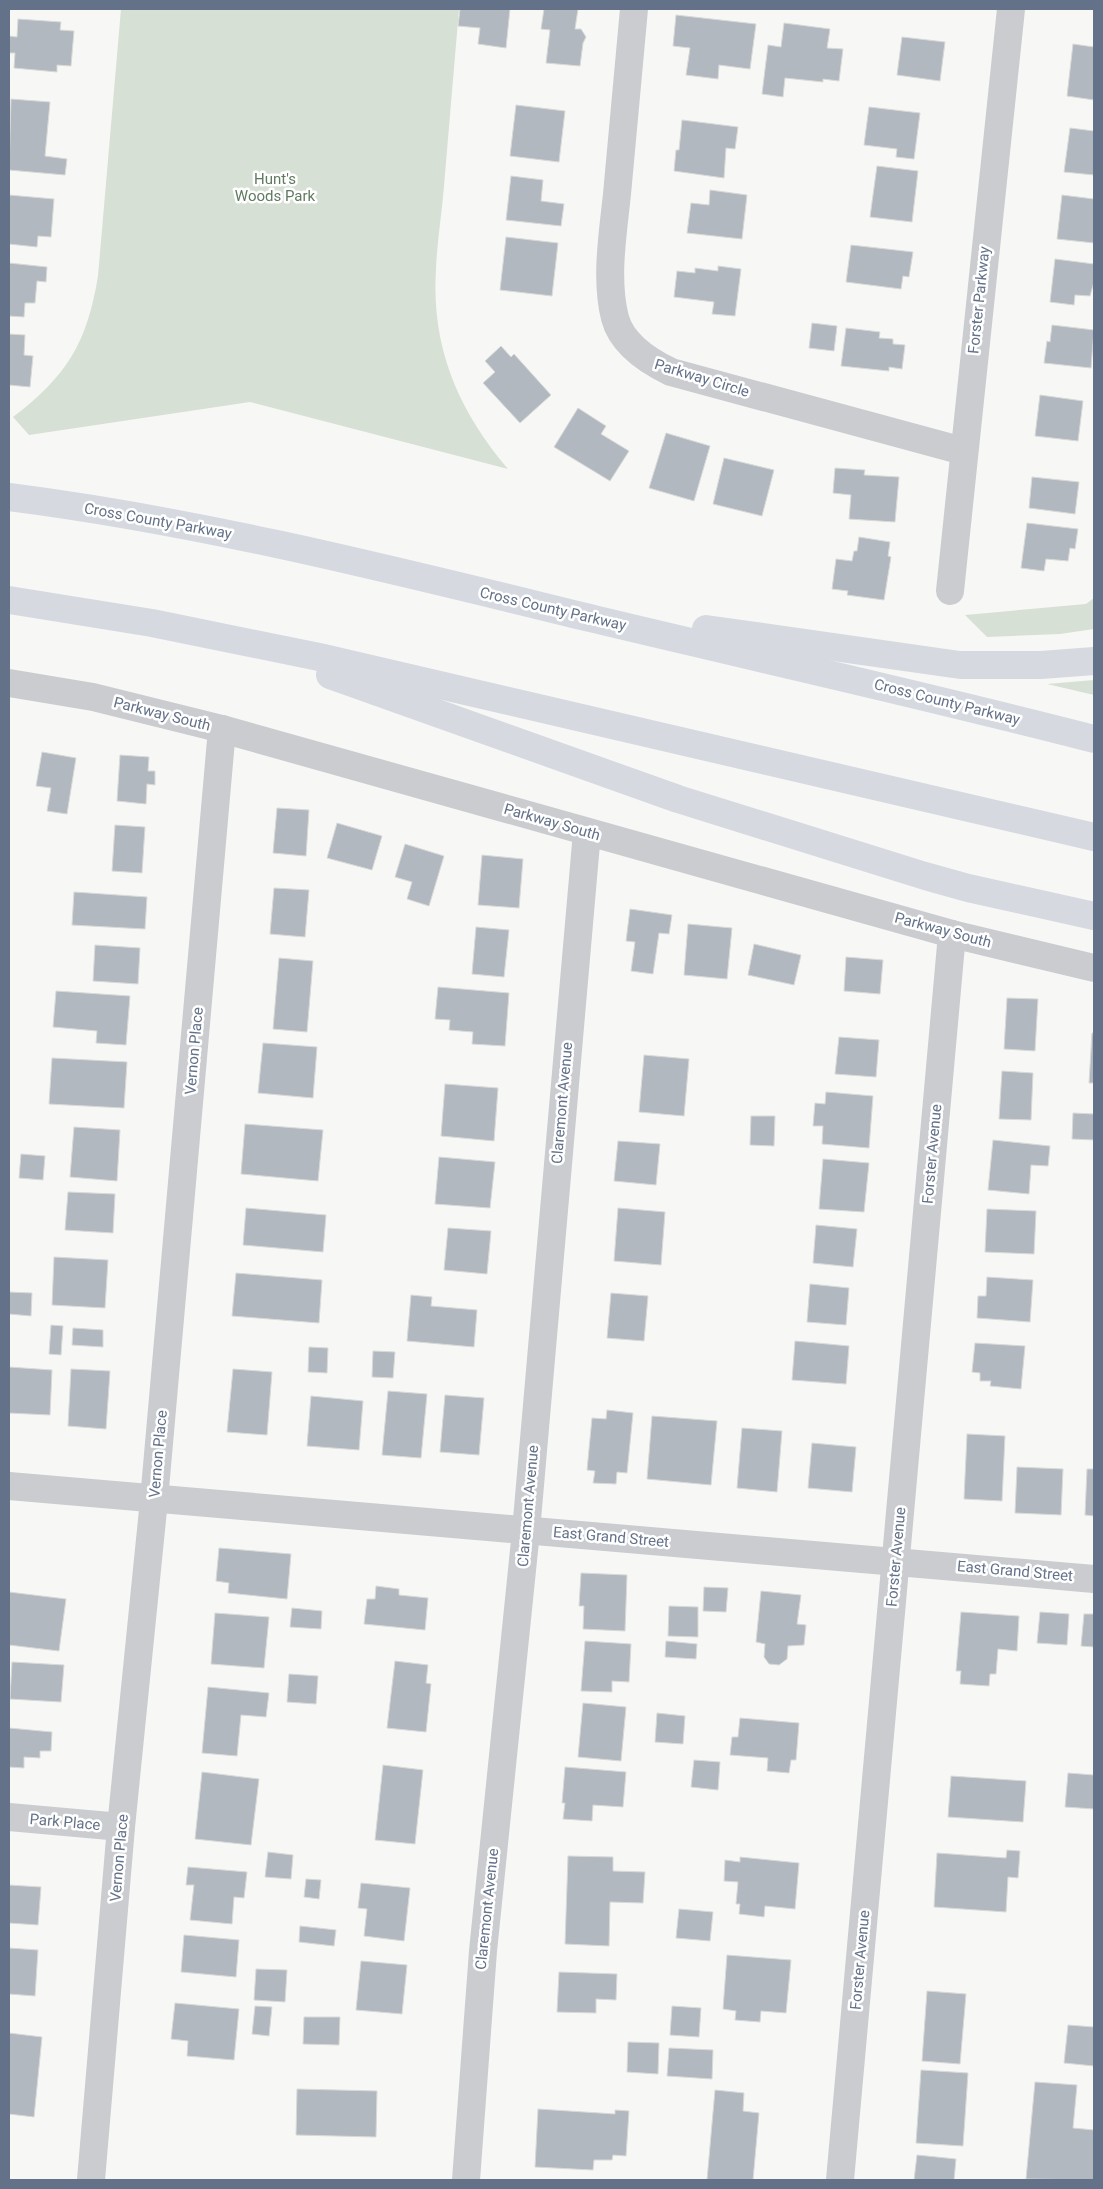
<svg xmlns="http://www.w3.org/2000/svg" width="1103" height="2189" font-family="Roboto,sans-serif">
	<rect width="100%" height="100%" fill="#f7f8f5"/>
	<g fill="#d7e0d5">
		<path d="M121 9H459C454 68 449 127 444 186 442 213 437 241 436 269 431 347 458 410 508 469L250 402 29 435 13 417C67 376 87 343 98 276Z"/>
		<polygon points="1094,598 1094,629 1060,634 987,637 965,615 1086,604"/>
		<polygon points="1094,680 1094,695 1047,684"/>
	</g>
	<g fill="#b2b8c0" stroke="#d9dad7">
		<polygon points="460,9 510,9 506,48 478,44 480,28 458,26"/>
		<polygon points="544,9 578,9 575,29 581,29 586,37 583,43 580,66 546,63 550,30 541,29"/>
		<polygon points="676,15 756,24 750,69 719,65 718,79 686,75 690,48 673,46"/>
		<polygon points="18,19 61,22 60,30 74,31 71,66 57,65 57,72 14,68 15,53 9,53 9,36 17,37"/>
		<polygon points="784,23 830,29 827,48 843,49 839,81 823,79 823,82 785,78 783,97 762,94 768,45 781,47"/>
		<polygon points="902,37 945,42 940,81 897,75"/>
		<polygon points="1073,44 1094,47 1094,100 1067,96"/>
		<polygon points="11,99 50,102 45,156 67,159 65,175 9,170"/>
		<polygon points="516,105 565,111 559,162 510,156"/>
		<polygon points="869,107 920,113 914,159 896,157 897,149 864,145"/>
		<polygon points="682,120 738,127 735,149 726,148 724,178 674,171 676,150 679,150"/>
		<polygon points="1070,128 1094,131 1094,175 1064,172"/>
		<polygon points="877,166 918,171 912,222 870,217"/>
		<polygon points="511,176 543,180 541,201 564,204 561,226 506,220"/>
		<polygon points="710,190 747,195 742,239 687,233 691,203 709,205"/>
		<polygon points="9,195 54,199 51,237 38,236 37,247 9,244"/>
		<polygon points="1062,195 1094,199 1094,243 1057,239"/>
		<polygon points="506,237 558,243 552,296 500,290"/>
		<polygon points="851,245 913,252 909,277 903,276 901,289 846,282"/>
		<polygon points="1055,259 1094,264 1094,282 1090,296 1075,295 1074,305 1050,302"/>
		<polygon points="9,263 47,267 46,282 37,281 35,303 25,303 24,317 9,316"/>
		<polygon points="718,266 741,269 735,316 712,314 714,302 674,297 677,271 695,273 695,268 718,271"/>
		<polygon points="812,323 837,326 834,351 809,348"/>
		<polygon points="1052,325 1094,330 1091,368 1044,363 1047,341 1050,342"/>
		<polygon points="846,328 880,332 879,338 893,339 893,344 905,345 902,369 889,367 889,371 841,366"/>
		<polygon points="9,334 25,335 24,355 33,356 30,387 9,385"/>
		<polygon points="501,346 511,357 514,354 551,395 520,423 483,383 495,372 485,361"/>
		<polygon points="1040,395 1083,401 1078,441 1035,436"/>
		<polygon points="578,408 606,426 601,434 629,451 610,481 554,447"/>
		<polygon points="666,433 710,446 694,501 649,488"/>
		<polygon points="724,458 774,470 762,516 713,504"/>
		<polygon points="835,468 865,470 864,475 899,477 895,522 849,519 851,495 833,493"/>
		<polygon points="1032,477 1079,482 1075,514 1029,508"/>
		<polygon points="1027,523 1078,529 1075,549 1070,548 1068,561 1046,559 1044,571 1021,568"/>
		<polygon points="859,537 890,542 888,556 891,557 884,600 847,595 848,591 832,589 836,559 852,561 854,551 857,551"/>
		<polygon points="42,752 76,758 67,814 47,811 51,788 36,786"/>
		<polygon points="120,755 149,757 148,771 155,771 155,785 147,784 146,804 117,801"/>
		<polygon points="277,808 309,810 306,856 273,853"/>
		<polygon points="337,823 382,836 372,870 327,858"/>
		<polygon points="115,825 145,827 142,873 112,871"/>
		<polygon points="405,844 444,856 429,906 407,899 412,882 395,877"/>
		<polygon points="482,855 523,859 519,908 478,905"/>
		<polygon points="274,888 309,890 305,937 270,934"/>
		<polygon points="74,892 147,897 145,929 72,925"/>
		<polygon points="630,909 672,915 669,934 659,933 653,974 631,971 635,942 626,941"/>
		<polygon points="688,924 732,928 727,979 684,975"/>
		<polygon points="476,927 509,930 504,977 472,974"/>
		<polygon points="754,944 801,955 794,985 748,975"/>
		<polygon points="95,945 140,948 138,984 93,981"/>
		<polygon points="846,957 883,960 880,994 844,991"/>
		<polygon points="279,958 313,961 307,1032 273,1029"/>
		<polygon points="438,987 509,993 505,1046 472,1044 473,1032 449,1030 450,1020 435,1019"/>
		<polygon points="56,991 130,996 126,1045 96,1043 97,1031 53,1027"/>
		<polygon points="1007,998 1038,999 1035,1051 1004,1049"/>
		<polygon points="1092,1033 1094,1033 1094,1083 1089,1083"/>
		<polygon points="839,1037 879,1040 876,1077 835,1074"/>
		<polygon points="263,1043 317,1047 313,1098 258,1093"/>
		<polygon points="644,1055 689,1059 684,1116 639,1112"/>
		<polygon points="52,1058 127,1062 124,1108 49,1104"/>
		<polygon points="1002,1071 1033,1073 1031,1120 999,1119"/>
		<polygon points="445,1084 498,1088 494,1141 441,1136"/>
		<polygon points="826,1092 873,1096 869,1148 822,1144 823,1126 813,1126 815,1103 825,1104"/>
		<polygon points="1073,1113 1094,1114 1094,1140 1072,1139"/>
		<polygon points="751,1116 775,1116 774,1146 750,1145"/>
		<polygon points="245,1124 323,1130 318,1181 241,1174"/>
		<polygon points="74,1127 120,1130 117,1181 70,1177"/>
		<polygon points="993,1140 1050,1146 1048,1166 1031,1165 1029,1194 988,1190"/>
		<polygon points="618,1141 660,1144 656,1185 614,1181"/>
		<polygon points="21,1154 45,1156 43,1180 19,1178"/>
		<polygon points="439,1157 495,1162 490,1208 435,1204"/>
		<polygon points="823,1159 869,1163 864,1212 819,1209"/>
		<polygon points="68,1192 115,1194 113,1233 65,1230"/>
		<polygon points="246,1208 326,1215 323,1252 243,1245"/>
		<polygon points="618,1208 665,1212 661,1265 614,1261"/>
		<polygon points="987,1209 1036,1211 1034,1254 985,1252"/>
		<polygon points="816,1225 857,1229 853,1267 813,1263"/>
		<polygon points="448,1228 491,1231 487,1274 444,1270"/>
		<polygon points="54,1257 108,1260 105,1308 52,1305"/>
		<polygon points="236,1273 322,1280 319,1323 232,1316"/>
		<polygon points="987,1277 1033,1280 1030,1322 977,1318 978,1296 986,1296"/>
		<polygon points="810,1284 849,1288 846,1325 807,1322"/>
		<polygon points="9,1292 32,1293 31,1316 9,1314"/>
		<polygon points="611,1293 648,1296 644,1341 607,1338"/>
		<polygon points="411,1295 432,1297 431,1306 477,1310 474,1347 407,1341"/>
		<polygon points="51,1325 63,1326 61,1355 49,1354"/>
		<polygon points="73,1328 103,1330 103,1347 72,1345"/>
		<polygon points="795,1341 849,1346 846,1384 792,1380"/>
		<polygon points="975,1343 1025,1346 1021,1389 990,1386 991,1381 980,1381 980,1373 972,1372"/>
		<polygon points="309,1347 328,1348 327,1373 308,1372"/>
		<polygon points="373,1351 395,1352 393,1378 372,1377"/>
		<polygon points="9,1367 52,1370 50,1415 9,1413"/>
		<polygon points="71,1369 110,1371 106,1429 68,1426"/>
		<polygon points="233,1369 272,1372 267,1435 227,1432"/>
		<polygon points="388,1391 427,1394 421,1458 382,1455"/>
		<polygon points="445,1395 484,1398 479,1455 440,1452"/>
		<polygon points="311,1396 363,1401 359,1450 307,1446"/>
		<polygon points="607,1410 633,1413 627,1473 617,1472 616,1484 593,1483 595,1471 587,1470 592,1418 606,1419"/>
		<polygon points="652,1416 717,1421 711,1485 647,1479"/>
		<polygon points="742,1428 782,1431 777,1492 737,1488"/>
		<polygon points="967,1434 1005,1436 1002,1501 964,1499"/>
		<polygon points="812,1443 856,1447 852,1492 808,1488"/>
		<polygon points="1017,1467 1063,1469 1061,1515 1015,1513"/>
		<polygon points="1087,1469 1094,1469 1094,1516 1085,1515"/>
		<polygon points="219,1548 291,1554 287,1599 228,1593 229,1583 216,1581"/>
		<polygon points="581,1573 627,1575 625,1631 583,1629 584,1606 579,1606"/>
		<polygon points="376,1586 399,1589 399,1595 428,1598 425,1630 364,1624 367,1599 375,1599"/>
		<polygon points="704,1587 728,1588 726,1612 703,1611"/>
		<polygon points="761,1591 801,1595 797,1624 806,1625 804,1645 788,1646 787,1659 779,1665 769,1664 764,1657 765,1644 756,1642"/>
		<polygon points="9,1592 66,1599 59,1651 9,1645"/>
		<polygon points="669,1606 698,1607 698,1637 668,1636"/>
		<polygon points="292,1608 322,1611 321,1629 290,1627"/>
		<polygon points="961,1612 1019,1616 1017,1651 998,1649 996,1674 990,1674 989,1686 960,1684 961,1671 956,1671"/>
		<polygon points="1040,1612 1069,1614 1067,1645 1037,1643"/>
		<polygon points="215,1613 269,1617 264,1668 211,1664"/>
		<polygon points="1084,1614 1094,1614 1094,1647 1081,1646"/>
		<polygon points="585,1641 631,1644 629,1682 612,1681 612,1692 581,1691"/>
		<polygon points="666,1641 697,1644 696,1659 665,1657"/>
		<polygon points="395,1661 428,1665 426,1683 431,1684 426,1732 387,1728"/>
		<polygon points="12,1662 64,1665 61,1702 10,1699"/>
		<polygon points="289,1674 318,1676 316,1704 287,1702"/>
		<polygon points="208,1687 269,1693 266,1717 241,1715 237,1756 202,1753"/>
		<polygon points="583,1703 626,1707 621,1761 578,1757"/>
		<polygon points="657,1713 685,1716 683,1744 655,1742"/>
		<polygon points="740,1718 799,1723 796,1760 791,1760 789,1773 767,1771 768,1758 730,1755 732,1737 738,1737"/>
		<polygon points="9,1728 52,1732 51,1751 40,1751 40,1758 24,1757 24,1768 9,1767"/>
		<polygon points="694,1760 720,1762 718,1790 691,1787"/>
		<polygon points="383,1765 423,1770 415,1844 375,1840"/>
		<polygon points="565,1767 626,1772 623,1807 593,1805 592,1821 563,1819 565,1803 562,1803"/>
		<polygon points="202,1772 259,1779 251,1845 195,1839"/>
		<polygon points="1068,1773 1094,1775 1094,1809 1065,1807"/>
		<polygon points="951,1776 1026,1781 1023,1822 948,1817"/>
		<polygon points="1007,1850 1020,1851 1018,1878 1008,1877 1006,1912 934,1907 937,1853 1006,1858"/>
		<polygon points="268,1852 293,1855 291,1879 265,1877"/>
		<polygon points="568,1856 613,1857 613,1871 645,1872 643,1903 610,1902 609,1946 565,1944"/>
		<polygon points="740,1857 799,1863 795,1909 765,1906 764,1917 739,1914 740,1904 736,1904 738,1882 724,1881 725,1860 740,1862"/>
		<polygon points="188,1867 247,1872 244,1898 234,1897 232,1924 190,1920 194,1885 186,1885"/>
		<polygon points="306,1879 321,1880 319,1899 304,1897"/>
		<polygon points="361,1883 410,1888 404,1941 364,1936 367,1909 358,1908"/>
		<polygon points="9,1885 41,1887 38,1925 9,1923"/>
		<polygon points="679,1909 713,1912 710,1941 676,1938"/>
		<polygon points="300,1926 336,1930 334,1946 299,1942"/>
		<polygon points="184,1935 239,1940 236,1977 181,1972"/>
		<polygon points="9,1948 38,1950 35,1996 9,1994"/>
		<polygon points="727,1955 791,1960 786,2013 761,2011 760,2022 735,2020 736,2011 723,2009"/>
		<polygon points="361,1961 407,1965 402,2014 356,2010"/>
		<polygon points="256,1969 287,1970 285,2002 254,2000"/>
		<polygon points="559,1972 617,1974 616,2000 596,1999 596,2013 557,2012"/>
		<polygon points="927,1991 966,1994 960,2064 922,2061"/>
		<polygon points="175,2003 239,2009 234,2060 187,2056 188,2041 171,2039"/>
		<polygon points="255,2006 272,2007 269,2036 252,2034"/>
		<polygon points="672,2006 701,2008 699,2037 670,2035"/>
		<polygon points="304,2017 340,2017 339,2045 303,2044"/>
		<polygon points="1068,2025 1094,2027 1094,2066 1064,2063"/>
		<polygon points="9,2033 42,2037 34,2117 9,2114"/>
		<polygon points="628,2042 659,2043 658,2074 627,2072"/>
		<polygon points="669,2048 713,2050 712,2079 667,2076"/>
		<polygon points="921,2070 968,2073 963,2146 916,2143"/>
		<polygon points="1035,2082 1077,2085 1073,2128 1094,2130 1094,2180 1026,2179"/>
		<polygon points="297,2089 377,2091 376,2137 296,2135"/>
		<polygon points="715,2090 744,2093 743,2111 759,2113 753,2180 707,2180"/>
		<polygon points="538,2109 615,2114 615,2110 629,2111 626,2156 613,2155 612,2160 594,2160 593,2170 535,2167"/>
		<polygon points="917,2155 956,2159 954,2180 914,2180"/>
	</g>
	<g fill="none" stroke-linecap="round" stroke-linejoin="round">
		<g stroke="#caccd0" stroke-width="28">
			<path d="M634 9C628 70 623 132 617 194 613 233 605 279 615 318 622 344 648 361 671 372L963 451"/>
			<polyline points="950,591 1011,9"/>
			<polyline points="9,683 93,697 222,729 952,934 1094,968"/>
			<polyline points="9,1486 1094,1579"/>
			<polyline points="9,1817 121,1827"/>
			<polyline points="91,2180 121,1827 154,1500 222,729"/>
			<polyline points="466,2180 483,1951 526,1531 587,832"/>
			<polyline points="840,2180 952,934"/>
		</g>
		<g stroke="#d6dae0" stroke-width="28">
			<path d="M9 497C206 522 401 572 594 619 761 659 928 696 1094 739"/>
			<polyline points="9,600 152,623 319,657 1094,837"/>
			<polyline points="706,629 960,665 1041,665 1094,661"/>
			<polyline points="330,675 678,799 925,876 968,888 1094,916"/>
		</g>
	</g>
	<g text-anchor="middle" stroke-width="5" stroke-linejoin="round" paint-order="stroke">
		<g font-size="15" fill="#607a60" stroke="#fff">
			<text x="275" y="184">Hunt's<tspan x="275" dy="17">Woods Park</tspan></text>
		</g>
		<g font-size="15" fill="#647289" stroke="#fff">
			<text transform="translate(979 300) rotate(-84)" y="5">Forster Parkway</text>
			<text transform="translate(702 378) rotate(17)" y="5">Parkway Circle</text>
			<text transform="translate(158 521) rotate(10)" y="5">Cross County Parkway</text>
			<text transform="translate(553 609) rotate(13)" y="5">Cross County Parkway</text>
			<text transform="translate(947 702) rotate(14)" y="5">Cross County Parkway</text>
			<text transform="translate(162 714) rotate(14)" y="5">Parkway South</text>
			<text transform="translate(552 822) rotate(16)" y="5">Parkway South</text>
			<text transform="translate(943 930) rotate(15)" y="5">Parkway South</text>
			<text transform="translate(194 1051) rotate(-85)" y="5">Vernon Place</text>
			<text transform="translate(562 1103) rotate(-85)" y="5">Claremont Avenue</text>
			<text transform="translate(932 1154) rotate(-85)" y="5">Forster Avenue</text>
			<text transform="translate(158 1454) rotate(-85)" y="5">Vernon Place</text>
			<text transform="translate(528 1506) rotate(-85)" y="5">Claremont Avenue</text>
			<text transform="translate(611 1537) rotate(5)" y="5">East Grand Street</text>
			<text transform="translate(896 1557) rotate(-85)" y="5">Forster Avenue</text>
			<text transform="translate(1015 1571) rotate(5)" y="5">East Grand Street</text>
			<text transform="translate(65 1822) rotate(5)" y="5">Park Place</text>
			<text transform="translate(119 1858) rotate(-85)" y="5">Vernon Place</text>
			<text transform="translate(487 1909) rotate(-84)" y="5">Claremont Avenue</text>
			<text transform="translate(860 1960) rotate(-85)" y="5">Forster Avenue</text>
		</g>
	</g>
	<rect width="1103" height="2189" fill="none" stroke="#647289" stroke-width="20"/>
</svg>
